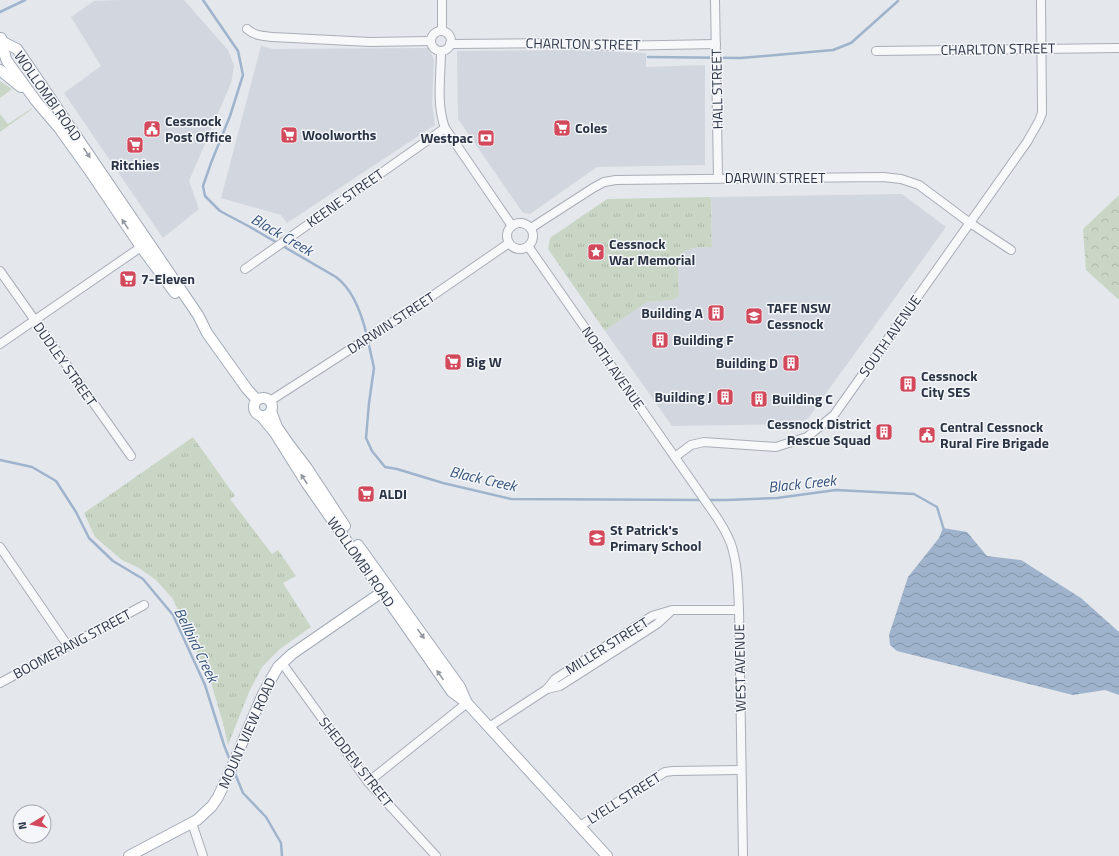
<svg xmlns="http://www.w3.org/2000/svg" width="1119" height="856" font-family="'Titillium Web',sans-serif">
	<defs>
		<pattern id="forest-crowns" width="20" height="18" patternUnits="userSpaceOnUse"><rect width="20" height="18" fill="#c9d6c5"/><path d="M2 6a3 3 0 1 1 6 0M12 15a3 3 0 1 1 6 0" fill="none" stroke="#adb8ab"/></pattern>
		<pattern id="park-tufts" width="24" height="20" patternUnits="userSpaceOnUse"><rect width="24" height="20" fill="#c9d6c5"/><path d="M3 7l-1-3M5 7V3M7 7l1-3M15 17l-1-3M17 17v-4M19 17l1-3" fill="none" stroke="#adb8ab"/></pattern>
		<pattern id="water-waves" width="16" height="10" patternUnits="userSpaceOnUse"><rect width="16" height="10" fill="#9fb4cc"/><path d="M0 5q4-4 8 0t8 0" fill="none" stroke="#8293a7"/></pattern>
	</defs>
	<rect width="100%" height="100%" fill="#e4e7ec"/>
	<g fill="#d2d6de">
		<polygon points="120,0 184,0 228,50 234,66 231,83 189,181 199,209 163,238 64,93 101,66 71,17 94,1"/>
		<polygon points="261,46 273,49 429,48 434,60 432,104 435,125 287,223 281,215 221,198"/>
		<polygon points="573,50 646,53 646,67 705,65 705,165 597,167 530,214 523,213 458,119 457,51"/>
		<polygon points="902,194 946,227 809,417 801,424 672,426 605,331 647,302 673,300 679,294 678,264 679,260 682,253 688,249 692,248 712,247 711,197"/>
	</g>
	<g fill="#c9d6c5">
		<polygon points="0,81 12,89 0,98"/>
		<polygon points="32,108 32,109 0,132 0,114 8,124"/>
	</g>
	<polygon fill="url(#forest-crowns)" points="1119,195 1119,300 1086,270 1083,229"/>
	<g fill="url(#park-tufts)">
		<path d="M711 197 712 247C697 248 681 245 678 264L679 294 677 297 673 300 647 302 605 331 548 249 550 238 607 199Z"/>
		<polygon points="193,437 235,496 230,499 272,554 278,550 296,576 283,583 311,627 280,649 262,667 249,692 228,745 223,723 212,686 173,599 156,580 139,568 122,560 95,537 84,513"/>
	</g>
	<polygon fill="url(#water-waves)" points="943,528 967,532 987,556 1021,560 1081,598 1119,632 1119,695 1105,690 1073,695 897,651 890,645 889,635 908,577 939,538"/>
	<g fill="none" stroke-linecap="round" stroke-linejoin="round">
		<g stroke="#9fb4cc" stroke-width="2.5">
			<path d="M203 0 238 51 243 75 230 116 211 163 203 186 205 196 220 211 250 227 336 277C354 290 362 315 367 336"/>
			<polyline points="0,12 25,0"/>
			<polyline points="648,57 741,58 833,50 851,43 898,1"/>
			<polyline points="368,341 374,368 369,403 366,438 372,451 385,467 397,469 443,483 511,499 703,500"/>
			<polyline points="0,460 32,467 56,481 76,512 89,538 113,561 143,579 173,615 205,685 224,745 231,763"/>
			<polyline points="708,500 727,500 777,498 836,490 914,494 937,507 944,530"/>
			<polyline points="234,771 243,793 266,817 281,843 282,856"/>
		</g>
		<g stroke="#a9aeb7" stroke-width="10">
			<g id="minor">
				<polyline points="442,0 442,31"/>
				<polyline points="715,0 718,178"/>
				<path d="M247 29C255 36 263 36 273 37L370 42 431 41"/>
				<circle cx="441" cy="41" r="10"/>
				<polyline points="450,44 559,43 611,46 716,44"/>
				<path d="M441 51C441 76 436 104 445 128L512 226"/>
				<polyline points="876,51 1119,48"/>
				<circle cx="520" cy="236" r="13"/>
				<polyline points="531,228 593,188 604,182 616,180 883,177 901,179 919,185 970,223 1011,250"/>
				<path d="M528 246 711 509C719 520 726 531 731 544 738 565 738 588 739 610L743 856"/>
				<polyline points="245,269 445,128"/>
				<polyline points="0,271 131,456"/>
				<polyline points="0,344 141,247"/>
				<polyline points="270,401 422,303 509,243"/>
				<polyline points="675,457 691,445 704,442 776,447 807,437 834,415 1027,142 1039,121 1042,113 1041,0"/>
				<polyline points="0,547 68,646"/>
				<polyline points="282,663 368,782 436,856"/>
				<polyline points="0,683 144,605"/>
				<polyline points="547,689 560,686 657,624 670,612"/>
				<polyline points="489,727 547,689 555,679 652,616 672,610 739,610"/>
				<polyline points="368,782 467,703"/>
				<polyline points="192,823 203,856"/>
				<polyline points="580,826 665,772 673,771 741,770"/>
			</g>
		</g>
		<g stroke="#a3abb8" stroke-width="12">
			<g id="major">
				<path d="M1 38C5 45 3 54 7 61L36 101 59 128 89 170 141 247 175 293"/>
				<polyline points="3,42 17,49 198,315 207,333 247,389 257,400"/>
				<polyline points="0,70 21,87"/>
				<circle cx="263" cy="407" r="9"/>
				<polyline points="271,411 277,427 288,443 307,468 345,526"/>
				<polyline points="261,416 275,433 307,484 452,692 467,703 607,856"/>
				<polyline points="358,545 460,687 466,701"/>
				<polyline points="129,856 197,820 212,806 218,797 228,776 263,694 270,681 278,667 292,654 382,592"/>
			</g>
		</g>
		<use href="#minor" stroke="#f7f8fa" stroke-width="8"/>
		<use href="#major" stroke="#fff" stroke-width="10"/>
	</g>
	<defs><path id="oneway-solid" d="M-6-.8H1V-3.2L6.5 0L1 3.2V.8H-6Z"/></defs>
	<g fill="#959aa2">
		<use href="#oneway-solid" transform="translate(87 153) rotate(56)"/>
		<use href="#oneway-solid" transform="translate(125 224) rotate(-124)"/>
		<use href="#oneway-solid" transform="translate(304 479) rotate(-123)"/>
		<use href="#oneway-solid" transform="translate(421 634) rotate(54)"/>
		<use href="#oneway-solid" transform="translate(440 675) rotate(-125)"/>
	</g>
	<defs>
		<g id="supermarket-square" transform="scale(0.9)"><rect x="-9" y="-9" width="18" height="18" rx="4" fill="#d1495b" stroke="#f4f6f9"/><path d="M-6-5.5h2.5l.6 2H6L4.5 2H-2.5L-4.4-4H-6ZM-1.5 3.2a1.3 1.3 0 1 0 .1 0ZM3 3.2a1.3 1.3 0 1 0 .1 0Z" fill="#fff"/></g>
		<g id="civic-square" transform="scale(0.9)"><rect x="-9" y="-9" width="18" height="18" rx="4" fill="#d1495b" stroke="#f4f6f9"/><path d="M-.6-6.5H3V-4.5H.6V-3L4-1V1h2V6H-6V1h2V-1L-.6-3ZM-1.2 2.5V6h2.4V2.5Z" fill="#fff"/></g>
		<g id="bank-square" transform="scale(0.9)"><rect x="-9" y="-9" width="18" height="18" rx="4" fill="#d1495b" stroke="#f4f6f9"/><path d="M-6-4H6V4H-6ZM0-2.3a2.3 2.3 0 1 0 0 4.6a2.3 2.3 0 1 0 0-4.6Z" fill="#fff"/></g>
		<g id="sight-square" transform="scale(0.9)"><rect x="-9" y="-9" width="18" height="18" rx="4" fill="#d1495b" stroke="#f4f6f9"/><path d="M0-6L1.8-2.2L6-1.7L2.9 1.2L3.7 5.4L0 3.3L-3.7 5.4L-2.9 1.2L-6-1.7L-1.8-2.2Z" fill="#fff"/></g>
		<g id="building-square" transform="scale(0.9)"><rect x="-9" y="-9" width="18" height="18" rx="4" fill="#d1495b" stroke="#f4f6f9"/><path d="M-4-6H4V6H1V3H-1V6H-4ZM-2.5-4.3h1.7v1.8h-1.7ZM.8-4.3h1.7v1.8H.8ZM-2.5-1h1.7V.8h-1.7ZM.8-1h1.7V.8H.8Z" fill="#fff"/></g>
		<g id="university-square" transform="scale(0.9)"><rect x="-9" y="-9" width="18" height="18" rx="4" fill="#d1495b" stroke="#f4f6f9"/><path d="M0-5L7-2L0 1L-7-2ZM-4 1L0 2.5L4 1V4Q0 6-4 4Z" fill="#fff"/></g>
		<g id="school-square" transform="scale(0.9)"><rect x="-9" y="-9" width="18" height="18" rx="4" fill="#d1495b" stroke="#f4f6f9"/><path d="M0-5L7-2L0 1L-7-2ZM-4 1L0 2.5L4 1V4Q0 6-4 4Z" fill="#fff"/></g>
	</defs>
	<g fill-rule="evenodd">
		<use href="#supermarket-square" x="562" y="128"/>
		<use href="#civic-square" x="152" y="129"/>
		<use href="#supermarket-square" x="289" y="135"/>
		<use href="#bank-square" x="486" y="138"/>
		<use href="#supermarket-square" x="135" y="145"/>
		<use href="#sight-square" x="596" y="252"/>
		<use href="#supermarket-square" x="128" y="279"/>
		<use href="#building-square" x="716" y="313"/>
		<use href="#university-square" x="754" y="316"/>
		<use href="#building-square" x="660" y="340"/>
		<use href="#supermarket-square" x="453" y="362"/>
		<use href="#building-square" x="791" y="363"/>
		<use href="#building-square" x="908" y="384"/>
		<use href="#building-square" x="725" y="397"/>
		<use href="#building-square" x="759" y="399"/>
		<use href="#building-square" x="884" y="432"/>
		<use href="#civic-square" x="927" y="435"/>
		<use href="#supermarket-square" x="366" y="494"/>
		<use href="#school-square" x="597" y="538"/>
	</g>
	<g text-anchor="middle" stroke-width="3" stroke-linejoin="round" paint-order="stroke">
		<g font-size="14" fill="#2b3445" stroke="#f4f6f9">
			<text transform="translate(583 44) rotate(1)" y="5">CHARLTON STREET</text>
			<text transform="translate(998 49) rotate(-1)" y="5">CHARLTON STREET</text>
			<text transform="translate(717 89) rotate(-91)" y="5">HALL STREET</text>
			<text transform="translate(48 96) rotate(55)" y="5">WOLLOMBI ROAD</text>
			<text x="775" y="183">DARWIN STREET</text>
			<text transform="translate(345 198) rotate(-35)" y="5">KEENE STREET</text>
			<text transform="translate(391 323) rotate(-33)" y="5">DARWIN STREET</text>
			<text transform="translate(890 336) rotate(-55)" y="5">SOUTH AVENUE</text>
			<text transform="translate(65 364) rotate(55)" y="5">DUDLEY STREET</text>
			<text transform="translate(613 368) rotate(55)" y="5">NORTH AVENUE</text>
			<text transform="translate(361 562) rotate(55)" y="5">WOLLOMBI ROAD</text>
			<text transform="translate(72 644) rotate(-28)" y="5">BOOMERANG STREET</text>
			<text transform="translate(607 646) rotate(-32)" y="5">MILLER STREET</text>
			<text transform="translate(740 668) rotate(-91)" y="5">WEST AVENUE</text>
			<text transform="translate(247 733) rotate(-66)" y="5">MOUNT VIEW ROAD</text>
			<text transform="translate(356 762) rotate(52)" y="5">SHEDDEN STREET</text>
			<text transform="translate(624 798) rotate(-32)" y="5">LYELL STREET</text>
		</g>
		<g font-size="14" font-weight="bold" fill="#2b3445" stroke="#f4f6f9" text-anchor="start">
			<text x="165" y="126">Cessnock<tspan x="165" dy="16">Post Office</tspan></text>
			<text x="575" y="133">Coles</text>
			<text x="302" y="140">Woolworths</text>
			<text x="473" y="143" text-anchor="end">Westpac</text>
			<text x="135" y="170" text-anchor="middle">Ritchies</text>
			<text x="609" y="249">Cessnock<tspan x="609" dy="16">War Memorial</tspan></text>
			<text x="141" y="284">7-Eleven</text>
			<text x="767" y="313">TAFE NSW<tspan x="767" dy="16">Cessnock</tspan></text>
			<text x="703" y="318" text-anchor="end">Building A</text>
			<text x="673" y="345">Building F</text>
			<text x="466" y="367">Big W</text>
			<text x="778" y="368" text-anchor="end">Building D</text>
			<text x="921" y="381">Cessnock<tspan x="921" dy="16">City SES</tspan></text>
			<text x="712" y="402" text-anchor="end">Building J</text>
			<text x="772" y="404">Building C</text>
			<text x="871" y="429" text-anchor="end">Cessnock District<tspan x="871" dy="16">Rescue Squad</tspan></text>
			<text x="940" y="432">Central Cessnock<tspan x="940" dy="16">Rural Fire Brigade</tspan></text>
			<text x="379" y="499">ALDI</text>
			<text x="610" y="535">St Patrick's<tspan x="610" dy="16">Primary School</tspan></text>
		</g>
		<g font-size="15" font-style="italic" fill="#34527a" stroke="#f4f6f9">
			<text transform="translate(282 235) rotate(30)" y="5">Black Creek</text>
			<text transform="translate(483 479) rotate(13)" y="5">Black Creek</text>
			<text transform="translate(802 484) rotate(-6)" y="5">Black Creek</text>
			<text transform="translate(196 645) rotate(64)" y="5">Bellbird Creek</text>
		</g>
	</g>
	<g transform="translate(32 824) rotate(260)"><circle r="19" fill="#f4f6f9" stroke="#a4a8b1"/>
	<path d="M0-3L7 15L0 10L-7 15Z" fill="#d1495b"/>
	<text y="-6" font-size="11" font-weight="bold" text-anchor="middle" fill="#2b3445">N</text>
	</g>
</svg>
